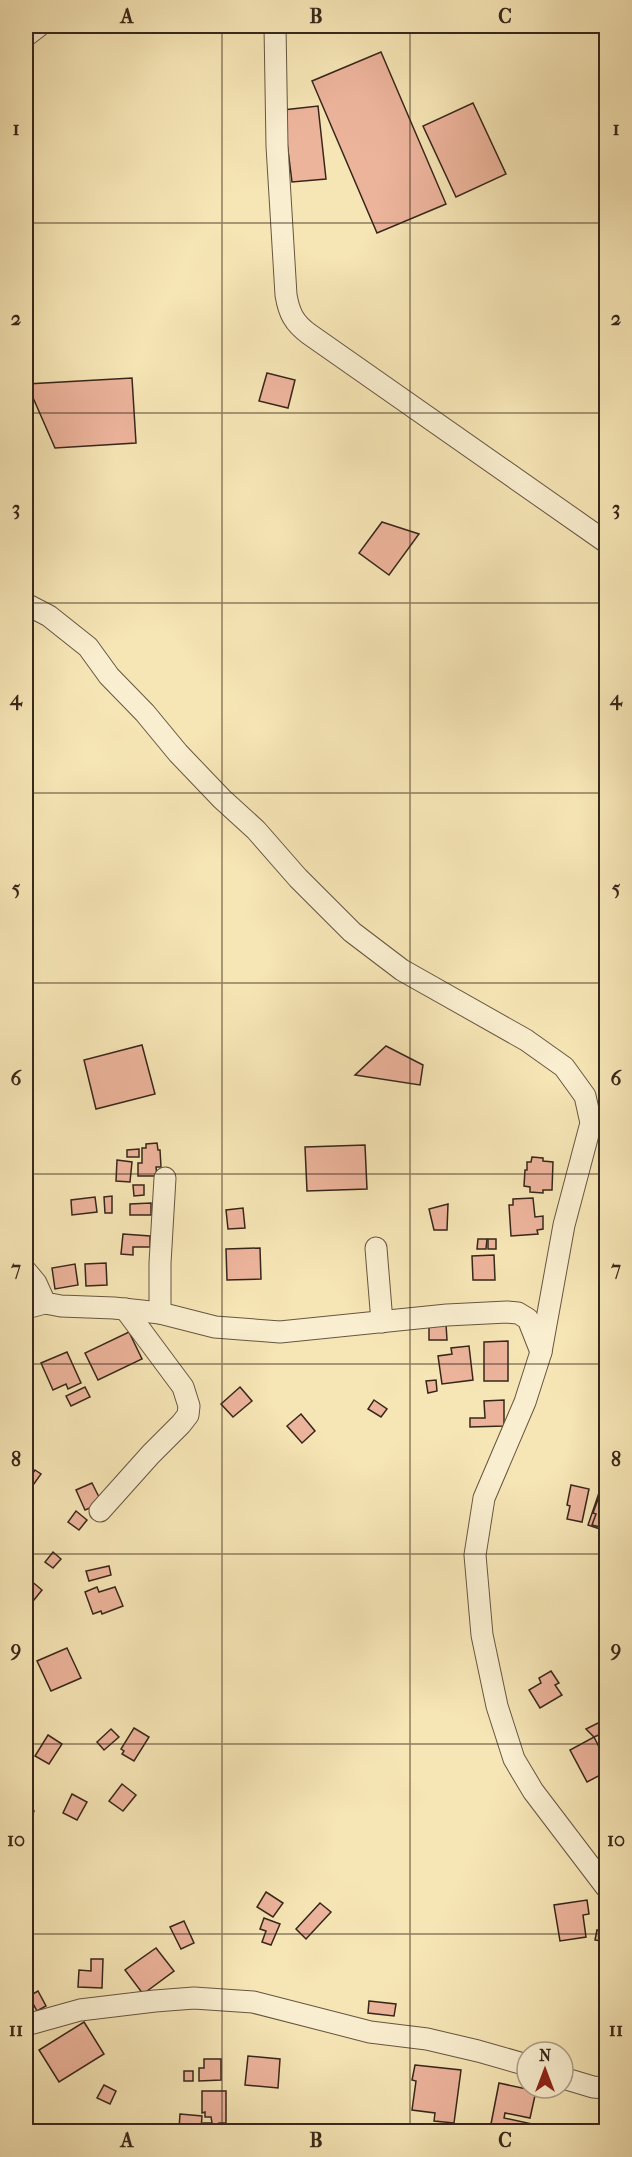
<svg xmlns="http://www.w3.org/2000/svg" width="632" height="2157" font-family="'IM FELL French Canon',serif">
	<rect width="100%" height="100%" fill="#f6e5b5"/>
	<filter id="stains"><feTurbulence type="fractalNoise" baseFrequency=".00333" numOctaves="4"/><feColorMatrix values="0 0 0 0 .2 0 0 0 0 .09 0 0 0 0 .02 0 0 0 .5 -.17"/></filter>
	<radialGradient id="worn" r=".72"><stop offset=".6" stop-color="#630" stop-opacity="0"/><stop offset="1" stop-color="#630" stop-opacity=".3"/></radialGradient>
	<g fill="#edb49c" stroke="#37271a" stroke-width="1.5">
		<polygon points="381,52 446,204 377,233 312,81"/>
		<polygon points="473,103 506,174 456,197 423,126"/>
		<polygon points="318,106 326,179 292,182 283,110"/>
		<polygon points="267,373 295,380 288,408 259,401"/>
		<polygon points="132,378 136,443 55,448 27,384"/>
		<polygon points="382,522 419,534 389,575 359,553"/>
		<polygon points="142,1045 155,1094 96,1109 84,1060"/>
		<polygon points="386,1046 423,1065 420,1085 355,1075"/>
		<polygon points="157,1143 158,1150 160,1150 161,1167 156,1167 157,1176 138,1176 138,1163 142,1163 142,1148 146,1148 146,1144"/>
		<polygon points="365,1145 367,1189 307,1191 305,1147"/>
		<polygon points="139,1149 139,1157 127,1157 127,1150"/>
		<polygon points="532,1157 543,1158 543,1161 553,1162 552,1190 543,1190 543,1193 530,1192 530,1187 524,1186 525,1170 527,1170 527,1162 531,1162"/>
		<polygon points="117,1160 132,1162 130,1182 116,1181"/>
		<polygon points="133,1185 144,1185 144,1195 134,1196"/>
		<polygon points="112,1196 112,1213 105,1213 104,1197"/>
		<polygon points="95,1197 97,1212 72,1215 71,1200"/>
		<polygon points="533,1198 535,1217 543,1216 543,1229 537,1230 538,1234 511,1236 509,1205 513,1205 513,1199"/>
		<polygon points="151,1203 151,1215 130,1215 130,1204"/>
		<polygon points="448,1204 447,1230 434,1230 429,1209"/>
		<polygon points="243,1208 245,1228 228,1229 226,1210"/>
		<polygon points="123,1234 150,1236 150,1247 133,1247 133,1255 121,1254"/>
		<polygon points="478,1239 487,1239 486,1249 477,1249"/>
		<rect x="488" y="1239" width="8" height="10"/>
		<polygon points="260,1248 261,1279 227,1280 226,1249"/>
		<polygon points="494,1255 495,1280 473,1280 472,1256"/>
		<polygon points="106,1263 107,1285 86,1286 85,1264"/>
		<polygon points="75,1264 78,1285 55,1289 52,1268"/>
		<polygon points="446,1324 447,1340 429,1340 429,1325"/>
		<polygon points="129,1332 142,1359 98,1380 85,1353"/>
		<polygon points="508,1341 508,1381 484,1381 484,1342"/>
		<polygon points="469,1346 473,1380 442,1384 438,1356 452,1354 451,1348"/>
		<polygon points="67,1352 81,1383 68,1389 66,1384 53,1390 41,1363"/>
		<polygon points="436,1380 437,1391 428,1393 426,1381"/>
		<polygon points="85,1387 90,1397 71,1406 66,1396"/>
		<polygon points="240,1387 252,1401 233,1417 221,1404"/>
		<polygon points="374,1400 387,1409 381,1417 368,1409"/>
		<polygon points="504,1400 504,1426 470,1427 470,1418 485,1418 484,1401"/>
		<polygon points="301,1414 315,1431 302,1443 287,1426"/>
		<polygon points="35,1470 41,1474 26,1495 26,1483"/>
		<polygon points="92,1483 102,1503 85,1510 76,1490"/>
		<polygon points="571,1485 589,1489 582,1522 567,1519 570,1506 567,1505"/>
		<polygon points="601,1487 606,1489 606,1511 600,1529 588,1525"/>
		<polygon points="602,1488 606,1489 606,1507 600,1527 592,1525 596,1514 593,1513"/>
		<polygon points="76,1511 87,1520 79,1530 68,1522"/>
		<polygon points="53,1552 61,1559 53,1568 45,1562"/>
		<polygon points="109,1566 111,1575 89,1581 86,1571"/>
		<polygon points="30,1580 42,1590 30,1605 26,1601 26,1586"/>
		<polygon points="97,1587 99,1592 115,1587 123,1606 102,1614 101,1611 93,1614 85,1592"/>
		<polygon points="67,1648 81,1678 51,1691 37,1661"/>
		<polygon points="551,1671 559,1683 555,1685 562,1695 540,1708 529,1690 541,1683 539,1678"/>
		<polygon points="606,1719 606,1761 603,1733 594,1737 586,1729"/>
		<polygon points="134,1728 149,1737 134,1761 122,1754 124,1751 121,1749"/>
		<polygon points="111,1729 119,1737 104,1750 97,1742"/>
		<polygon points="48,1735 62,1744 49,1764 35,1756"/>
		<polygon points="594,1737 606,1761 606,1772 587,1782 570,1750"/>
		<polygon points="122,1784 136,1795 123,1811 109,1801"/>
		<polygon points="72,1794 87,1802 77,1820 63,1813"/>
		<polygon points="26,1808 34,1811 27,1830 26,1830"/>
		<polygon points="266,1892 283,1903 273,1917 257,1907"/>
		<polygon points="587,1900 589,1914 583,1915 586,1937 560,1941 554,1905"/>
		<polygon points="320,1903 331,1912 306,1939 296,1929"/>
		<polygon points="264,1918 280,1924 271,1945 262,1942 266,1931 260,1929"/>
		<polygon points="184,1921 194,1943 181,1949 170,1927"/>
		<polygon points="597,1930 606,1932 606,1942 595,1940"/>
		<polygon points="156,1948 174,1971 143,1994 125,1970"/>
		<polygon points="91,1959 103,1959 102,1988 78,1987 79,1970 91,1971"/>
		<polygon points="38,1991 46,2006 37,2011 29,1996"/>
		<polygon points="369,2001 396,2004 394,2016 368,2013"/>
		<polygon points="84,2022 104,2054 59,2082 39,2050"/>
		<polygon points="248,2056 280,2059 278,2088 245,2085"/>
		<polygon points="204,2059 221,2059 221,2080 199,2081 199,2068 204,2068"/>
		<polygon points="415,2065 461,2070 454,2123 434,2121 435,2113 412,2110 416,2081 412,2080"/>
		<rect x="184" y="2071" width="9" height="10"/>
		<polygon points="499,2083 536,2091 530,2118 505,2113 504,2118 537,2125 536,2132 502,2132 490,2129"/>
		<polygon points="104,2085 116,2091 110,2104 97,2098"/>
		<polygon points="202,2091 226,2091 226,2123 219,2123 219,2132 204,2132 203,2123 212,2123 211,2117 205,2117 205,2112 202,2113"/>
		<polygon points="180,2114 202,2116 201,2130 179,2129"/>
	</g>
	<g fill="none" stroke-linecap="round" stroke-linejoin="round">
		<g stroke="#675641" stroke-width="23">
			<g id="minor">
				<path d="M275 26 277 146 286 295C289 313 294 323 309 334L606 542"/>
				<polyline points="26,36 39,26"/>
				<polyline points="26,604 49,616 88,647 109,676 145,713 178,753 222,799 256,830 298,878 352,932 402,970 526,1040 564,1067 585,1096 591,1123 564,1225 541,1352 525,1402 484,1498 475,1555 482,1635 497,1706 514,1759 533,1791 606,1887"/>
				<polyline points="376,1248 382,1322"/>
				<polyline points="26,1271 36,1283 45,1303 61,1306 114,1308 160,1313 215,1327 280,1332 447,1315 507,1312 518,1313 528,1319 541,1352"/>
				<polyline points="26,1308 45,1303"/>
				<polyline points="160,1313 160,1263 165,1178"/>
				<polyline points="100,1511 151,1454 181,1424 188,1415 189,1406 183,1387 125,1309"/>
				<polyline points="26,2025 80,2010 155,2001 194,1998 253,2002 370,2032 427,2039 478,2051 527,2065"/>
				<polyline points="563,2078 593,2087 606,2088"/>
			</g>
		</g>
		<use href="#minor" stroke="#f9eecf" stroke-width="21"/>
	</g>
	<path fill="none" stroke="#37271a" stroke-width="1.5" stroke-opacity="0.55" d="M222 26V2132M410 26V2132M26 223H606M26 413H606M26 603H606M26 793H606M26 983H606M26 1174H606M26 1364H606M26 1554H606M26 1744H606M26 1934H606"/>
	<rect width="632" height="2157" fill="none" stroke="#f6e5b5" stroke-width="66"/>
	<g transform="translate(545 2070)"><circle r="28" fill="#f9eecf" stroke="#ab9e87" stroke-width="1.5"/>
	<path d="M0-4.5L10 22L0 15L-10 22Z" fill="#8f2418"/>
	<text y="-9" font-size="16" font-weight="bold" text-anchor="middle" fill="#37271a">N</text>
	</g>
	<rect x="33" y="33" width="566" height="2091" fill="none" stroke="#37271a" stroke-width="2"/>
	<g font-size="20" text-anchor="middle" font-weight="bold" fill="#37271a">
		<text x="127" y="23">A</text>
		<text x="316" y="23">B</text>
		<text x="505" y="23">C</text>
		<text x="16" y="135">1</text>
		<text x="616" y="135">1</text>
		<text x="16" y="325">2</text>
		<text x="616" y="325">2</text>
		<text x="16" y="515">3</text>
		<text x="616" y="515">3</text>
		<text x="16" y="705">4</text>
		<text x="616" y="705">4</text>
		<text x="16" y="895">5</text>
		<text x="616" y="895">5</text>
		<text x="16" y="1085">6</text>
		<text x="616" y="1085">6</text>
		<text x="16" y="1275">7</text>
		<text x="616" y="1275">7</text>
		<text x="16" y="1466">8</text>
		<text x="616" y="1466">8</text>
		<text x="16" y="1656">9</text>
		<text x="616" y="1656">9</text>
		<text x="16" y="1846">10</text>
		<text x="616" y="1846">10</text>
		<text x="16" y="2036">11</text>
		<text x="616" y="2036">11</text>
		<text x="127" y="2147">A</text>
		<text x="316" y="2147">B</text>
		<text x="505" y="2147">C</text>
	</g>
	<rect width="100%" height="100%" filter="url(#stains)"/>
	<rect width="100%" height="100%" fill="url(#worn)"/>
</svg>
